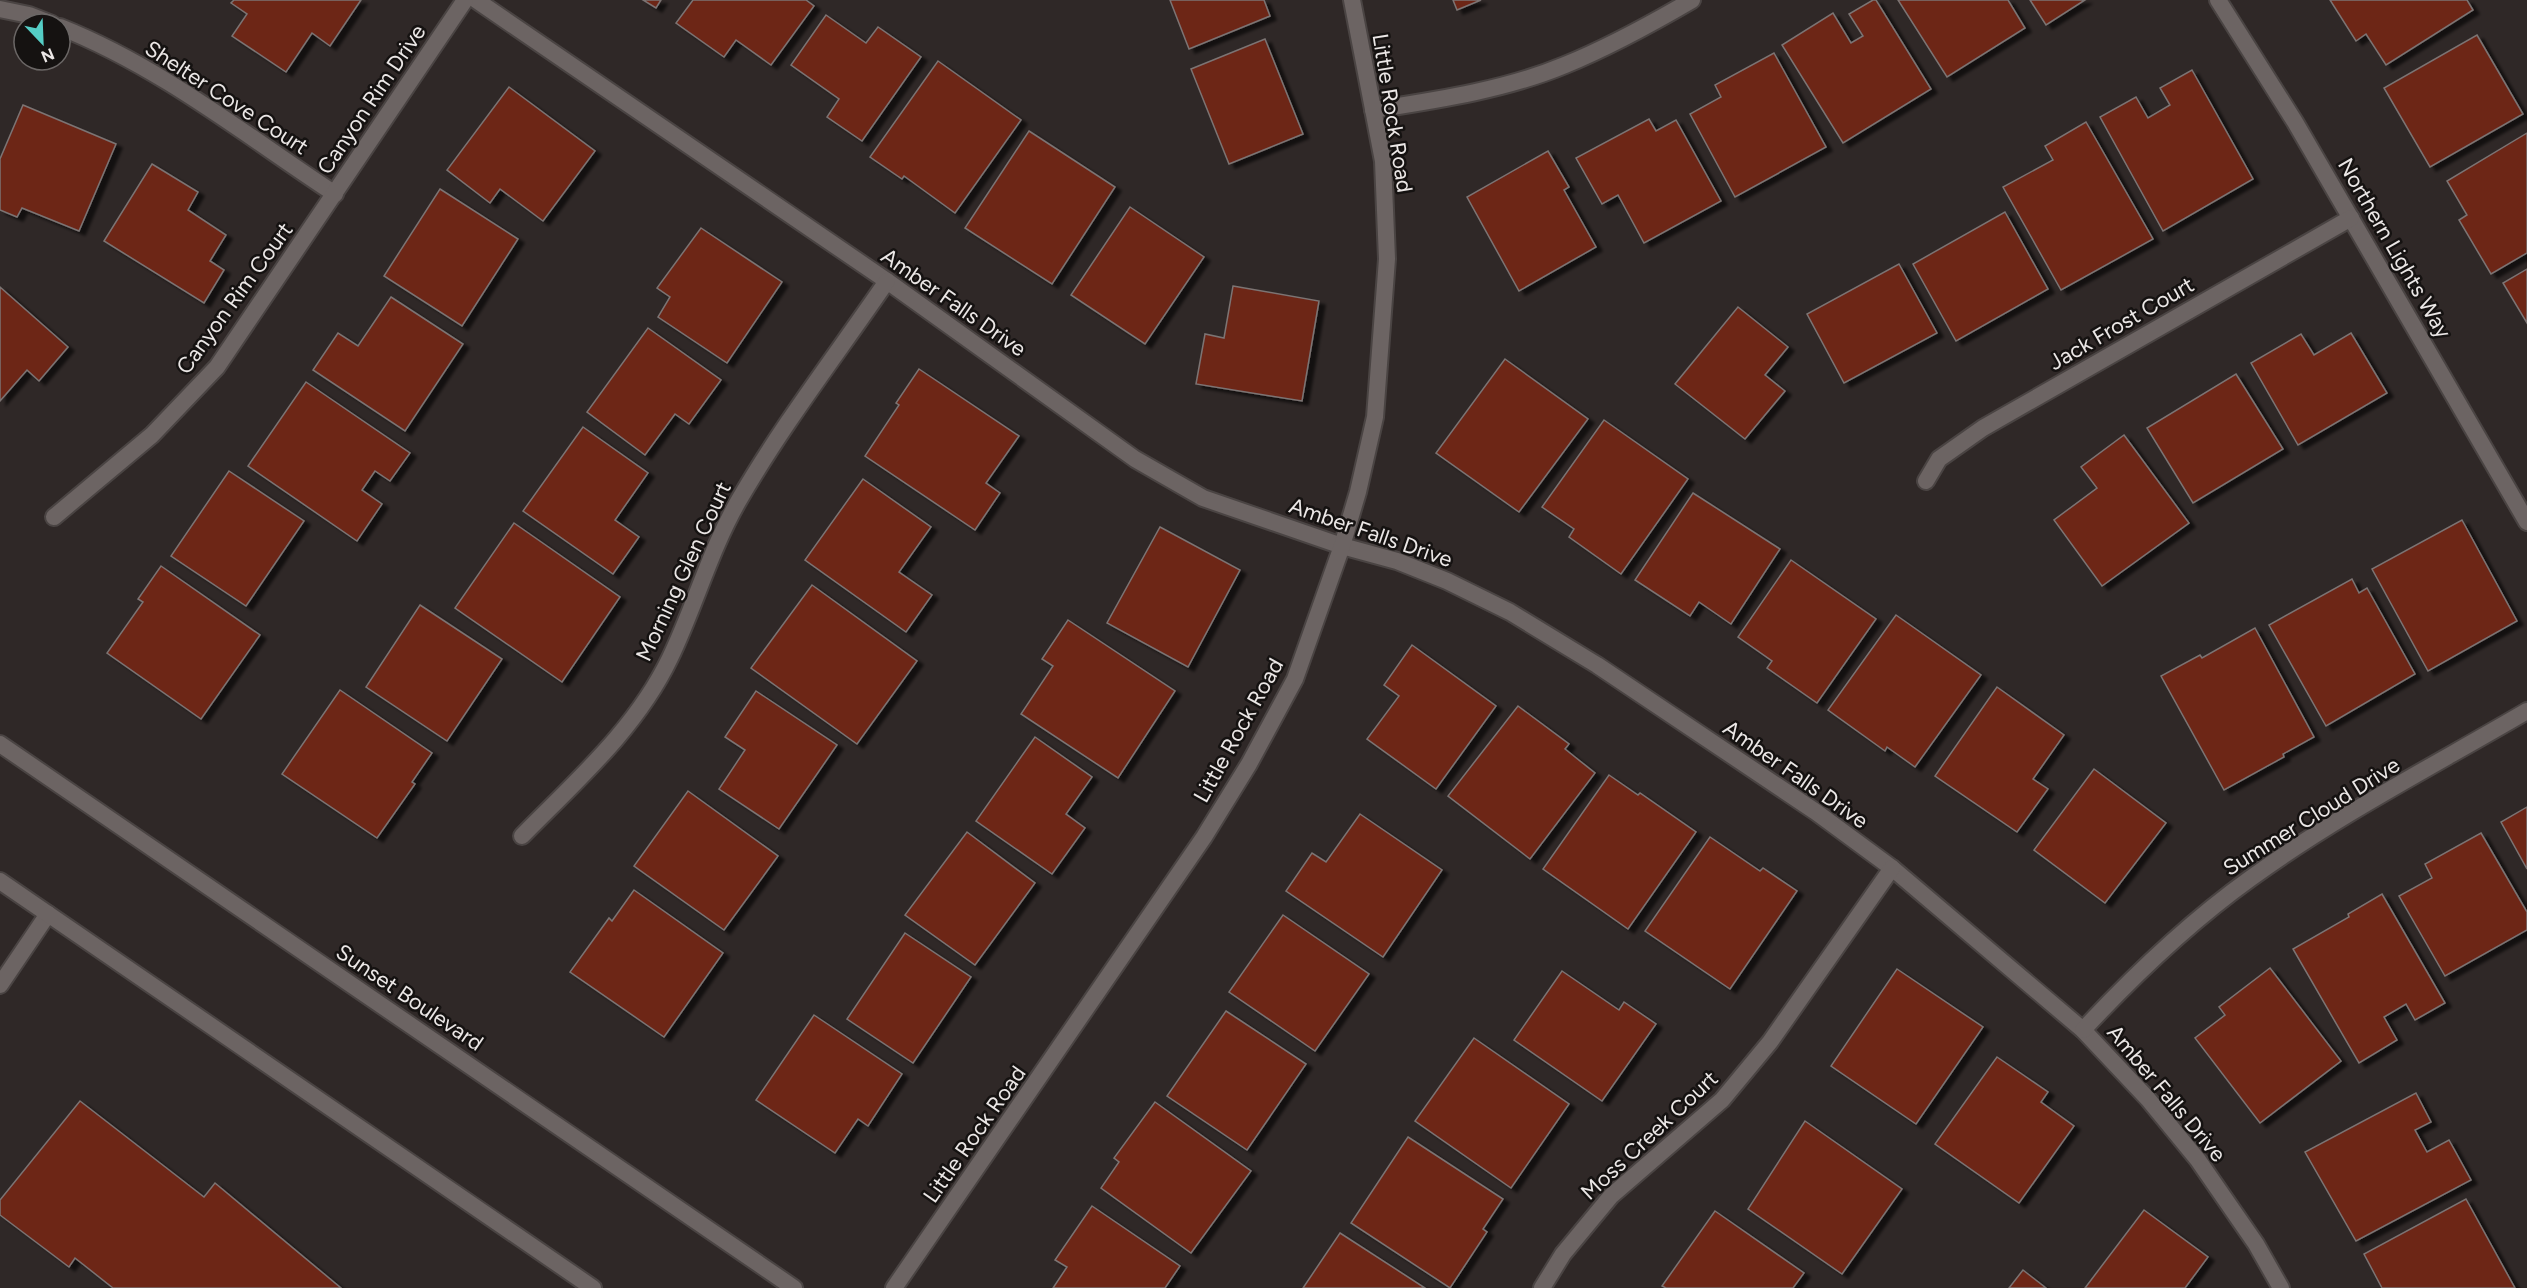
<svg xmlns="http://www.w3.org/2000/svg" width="2527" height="1288" font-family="Figtree,sans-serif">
	<defs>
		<filter id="shadow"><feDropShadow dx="6" dy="4" stdDeviation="1.5" flood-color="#0009"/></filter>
	</defs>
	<rect width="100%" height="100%" fill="#2f2827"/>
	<g fill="#6d2519" stroke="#7c7473" stroke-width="1.5" filter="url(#shadow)">
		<polygon points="234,0 361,0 330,46 312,33 286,72 232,36 247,14 231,3"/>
		<polygon points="643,0 661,0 656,8"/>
		<polygon points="693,0 806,0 814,6 771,65 736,40 724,57 676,23"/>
		<polygon points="1170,0 1264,0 1270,16 1189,49"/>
		<polygon points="1453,0 1481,0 1457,10"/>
		<polygon points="1873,0 1876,0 1931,89 1843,143 1782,45 1833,13 1851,43 1863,36 1849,14"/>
		<polygon points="1898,0 2008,0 2025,28 1947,77"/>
		<polygon points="2030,0 2085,0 2046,25"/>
		<polygon points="2330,0 2467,0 2473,10 2386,65 2366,34 2356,41"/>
		<polygon points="826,15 866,43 878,27 921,57 862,141 827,117 839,99 791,65"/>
		<polygon points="2477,35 2523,114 2430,167 2384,88"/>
		<polygon points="1265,39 1303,134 1229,164 1191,69"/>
		<polygon points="1774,53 1826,147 1735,197 1690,114 1721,97 1715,85"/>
		<polygon points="938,61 1021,120 955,213 904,176 902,179 870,157"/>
		<polygon points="2192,70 2253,179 2163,231 2100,117 2136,97 2148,118 2170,105 2160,88"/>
		<polygon points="509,87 595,151 543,221 500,189 490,203 447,170"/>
		<polygon points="23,105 116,144 79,231 22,208 17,217 0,210 0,159"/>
		<polygon points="1649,119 1656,131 1676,120 1721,201 1644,243 1618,195 1602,204 1576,158"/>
		<polygon points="2086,122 2153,239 2061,290 2003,187 2053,160 2045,146"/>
		<polygon points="1029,131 1115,187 1052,284 965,228"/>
		<polygon points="2527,133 2527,253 2491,274 2459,220 2467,215 2447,181"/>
		<polygon points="1548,151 1569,187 1564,190 1596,247 1519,291 1467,197"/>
		<polygon points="152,164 198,192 188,210 226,235 210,261 224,270 204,303 104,241"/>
		<polygon points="440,189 518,239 462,326 384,276"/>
		<polygon points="1130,207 1204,257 1145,344 1071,295"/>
		<polygon points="2005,212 2048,289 1956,341 1913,264"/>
		<polygon points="701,228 782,282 727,363 658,317 670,297 657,288"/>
		<polygon points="1899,264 1937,333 1844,383 1807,314"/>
		<polygon points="2527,269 2527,323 2503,283"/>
		<polygon points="1233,286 1319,301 1302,401 1196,384 1205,334 1224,338"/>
		<polygon points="0,287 68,347 39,381 27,370 0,401"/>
		<polygon points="391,297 463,344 405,431 313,370 338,333 358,346"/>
		<polygon points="1738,307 1788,347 1765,375 1785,391 1745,439 1675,384"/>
		<polygon points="648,328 721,380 689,424 675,414 645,455 587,412"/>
		<polygon points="2351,333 2387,393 2298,445 2251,363 2301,334 2314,355"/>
		<polygon points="1505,359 1588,419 1519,512 1436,453"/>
		<polygon points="919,369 1019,436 986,483 1000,493 975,530 865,456 899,405 896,403"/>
		<polygon points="2236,374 2283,449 2193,503 2147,428"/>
		<polygon points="306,382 410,453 390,481 375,471 362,490 382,504 357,541 248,466"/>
		<polygon points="1604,420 1688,479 1621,574 1569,537 1574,529 1542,507"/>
		<polygon points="583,427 648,473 615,520 639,537 613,574 523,511"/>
		<polygon points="2124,435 2189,523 2102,586 2054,520 2097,488 2081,467"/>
		<polygon points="229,471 304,521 246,606 171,556"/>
		<polygon points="863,479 931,527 899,572 932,595 906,632 805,560"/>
		<polygon points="1693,493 1780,549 1731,624 1699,602 1690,616 1635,580"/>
		<polygon points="2462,520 2517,621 2428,671 2372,569"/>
		<polygon points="514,523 620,597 562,682 455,608"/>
		<polygon points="1160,527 1240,570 1188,667 1107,623"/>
		<polygon points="1791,560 1876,619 1817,703 1767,668 1772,661 1738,637"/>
		<polygon points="161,566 260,635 201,719 107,653 143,602 138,599"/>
		<polygon points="2352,579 2359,593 2367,588 2415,674 2326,726 2269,625"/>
		<polygon points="812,585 917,661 857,744 751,668"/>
		<polygon points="420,605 502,659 447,741 366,687"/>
		<polygon points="1896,615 1981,675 1915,767 1887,747 1885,751 1828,710"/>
		<polygon points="1068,620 1175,691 1118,778 1021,714 1053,666 1042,659"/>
		<polygon points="2255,628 2314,737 2283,754 2284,757 2224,790 2161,676 2200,655 2202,658"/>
		<polygon points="1412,645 1496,706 1436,789 1367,739 1399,696 1384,685"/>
		<polygon points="1997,687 2064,735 2033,779 2048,789 2017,832 1935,776"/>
		<polygon points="340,690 432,753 412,782 415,784 377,838 282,774"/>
		<polygon points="756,691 837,745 779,829 719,789 745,750 725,737"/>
		<polygon points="1518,706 1569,744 1565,749 1595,773 1530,859 1448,796"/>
		<polygon points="1035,737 1092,777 1066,814 1085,828 1052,874 976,821"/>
		<polygon points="2094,769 2166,823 2105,903 2034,850"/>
		<polygon points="1609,775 1638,795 1640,793 1696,832 1628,929 1543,869"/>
		<polygon points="688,791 778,856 724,930 634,866"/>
		<polygon points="2527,807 2527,869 2501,822"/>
		<polygon points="1360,814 1442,870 1383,957 1286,891 1312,853 1326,862"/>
		<polygon points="967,832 1035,883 975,965 905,915"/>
		<polygon points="2481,833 2527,912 2527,930 2445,976 2399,896 2432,878 2425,864"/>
		<polygon points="1710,837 1760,871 1763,868 1797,891 1730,989 1645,931"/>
		<polygon points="634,890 723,953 664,1037 570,972 609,918 612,921"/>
		<polygon points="2382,894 2445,1003 2415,1020 2406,1004 2384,1017 2397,1040 2359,1063 2293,949 2349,917 2348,914"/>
		<polygon points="1283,915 1369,974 1315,1051 1229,992"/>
		<polygon points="905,933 971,977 913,1063 847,1019"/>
		<polygon points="2270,968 2341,1061 2260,1123 2195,1038 2225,1015 2219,1007"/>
		<polygon points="1897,969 1983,1027 1916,1124 1831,1066"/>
		<polygon points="1562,971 1619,1010 1624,1002 1656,1024 1602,1101 1514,1040"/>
		<polygon points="1226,1011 1306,1064 1247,1150 1167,1096"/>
		<polygon points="814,1015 902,1074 868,1126 858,1119 835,1153 756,1100"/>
		<polygon points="1474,1038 1569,1104 1511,1188 1415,1121"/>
		<polygon points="1997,1057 2048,1092 2041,1102 2074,1126 2019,1203 1935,1144"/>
		<polygon points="2416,1093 2431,1122 2415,1130 2427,1152 2449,1140 2471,1180 2356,1241 2305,1152"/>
		<polygon points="80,1101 204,1197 215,1183 341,1288 113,1288 75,1258 69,1267 0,1215 0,1200"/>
		<polygon points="1155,1102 1251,1171 1191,1253 1101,1188 1119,1162 1114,1158"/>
		<polygon points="1805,1121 1902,1189 1842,1274 1748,1209"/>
		<polygon points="1408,1137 1503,1199 1483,1229 1487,1232 1450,1288 1351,1223"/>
		<polygon points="2466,1199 2515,1288 2382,1288 2364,1254"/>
		<polygon points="1092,1206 1180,1266 1165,1288 1053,1288 1067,1267 1055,1260"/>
		<polygon points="2144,1210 2208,1257 2185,1288 2085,1288"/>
		<polygon points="1715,1211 1804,1273 1793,1288 1666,1288 1662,1286"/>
		<polygon points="1340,1233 1425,1288 1303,1288"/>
		<polygon points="2023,1270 2046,1288 2009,1288"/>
	</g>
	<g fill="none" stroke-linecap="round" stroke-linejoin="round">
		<g stroke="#4a4443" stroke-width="20">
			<polyline id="service" points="0,985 48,914"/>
		</g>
		<g stroke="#4a4443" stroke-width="20">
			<g id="minor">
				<polyline points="476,0 887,281 1135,459 1203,498 1342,546 1397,561 1447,581 1510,612 1597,665 1816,812 1892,868 2083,1030 2148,1099 2198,1160 2256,1244 2281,1288"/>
				<polyline points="2218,0 2295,122 2527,522"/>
				<polyline points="0,9 29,15 52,24"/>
				<path d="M60 27C161 67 245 135 335 194"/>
				<path d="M1373 110C1437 100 1505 90 1565 65 1609 47 1651 24 1692 0"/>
				<polyline points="1926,481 1939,459 1983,428 2351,218"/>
				<polyline points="54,517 152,435 217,367 465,0"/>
				<path d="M522 836C576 781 636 729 670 658 695 606 710 550 739 500 783 424 837 354 887 281"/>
				<path d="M2083 1030C2134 975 2191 921 2251 878 2338 815 2435 765 2527 711"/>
				<polyline points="894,1288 1204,837 1249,764 1295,679 1342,546 1358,492 1375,417 1387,259 1383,161 1352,0"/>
				<polyline points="1542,1288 1563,1254 1611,1196 1722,1100 1770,1042 1892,868"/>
			</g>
		</g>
		<g stroke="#4a4443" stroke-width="20">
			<g id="secondary">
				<polyline points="0,744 794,1288"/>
				<polyline points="0,881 593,1288"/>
			</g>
		</g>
		<use href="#service" stroke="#6c6463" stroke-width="16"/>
		<use href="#minor" stroke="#6c6463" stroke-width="16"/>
		<use href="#secondary" stroke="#6c6463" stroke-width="16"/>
	</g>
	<g text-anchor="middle" stroke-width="5" stroke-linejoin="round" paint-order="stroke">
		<g font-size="22" fill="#ebe7e6" stroke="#151211">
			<text transform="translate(227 97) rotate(33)" y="8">Shelter Cove Court</text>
			<text transform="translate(371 99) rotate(-56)" y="8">Canyon Rim Drive</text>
			<text transform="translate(1393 113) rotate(81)" y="8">Little Rock Road</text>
			<text transform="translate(2395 248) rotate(60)" y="8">Northern Lights Way</text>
			<text transform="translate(234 298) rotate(-54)" y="8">Canyon Rim Court</text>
			<text transform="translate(954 302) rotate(35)" y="8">Amber Falls Drive</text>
			<text transform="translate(2121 323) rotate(-30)" y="8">Jack Frost Court</text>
			<text transform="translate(1371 532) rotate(19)" y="8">Amber Falls Drive</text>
			<text transform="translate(683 571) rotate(-65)" y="8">Morning Glen Court</text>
			<text transform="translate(1238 730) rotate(-61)" y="8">Little Rock Road</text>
			<text transform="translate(1796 774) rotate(35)" y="8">Amber Falls Drive</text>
			<text transform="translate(2311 816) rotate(-32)" y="8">Summer Cloud Drive</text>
			<text transform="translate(410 997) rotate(34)" y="8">Sunset Boulevard</text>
			<text transform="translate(2167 1093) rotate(50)" y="8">Amber Falls Drive</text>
			<text transform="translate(974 1134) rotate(-55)" y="8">Little Rock Road</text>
			<text transform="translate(1649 1135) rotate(-43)" y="8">Moss Creek Court</text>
		</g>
	</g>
	<g transform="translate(42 42) rotate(157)"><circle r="28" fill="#151211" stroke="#6b6766" stroke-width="1.5"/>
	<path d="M0-4.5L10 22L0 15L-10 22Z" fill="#55cec6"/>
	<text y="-9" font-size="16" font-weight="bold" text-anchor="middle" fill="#ebe7e6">N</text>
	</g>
</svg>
